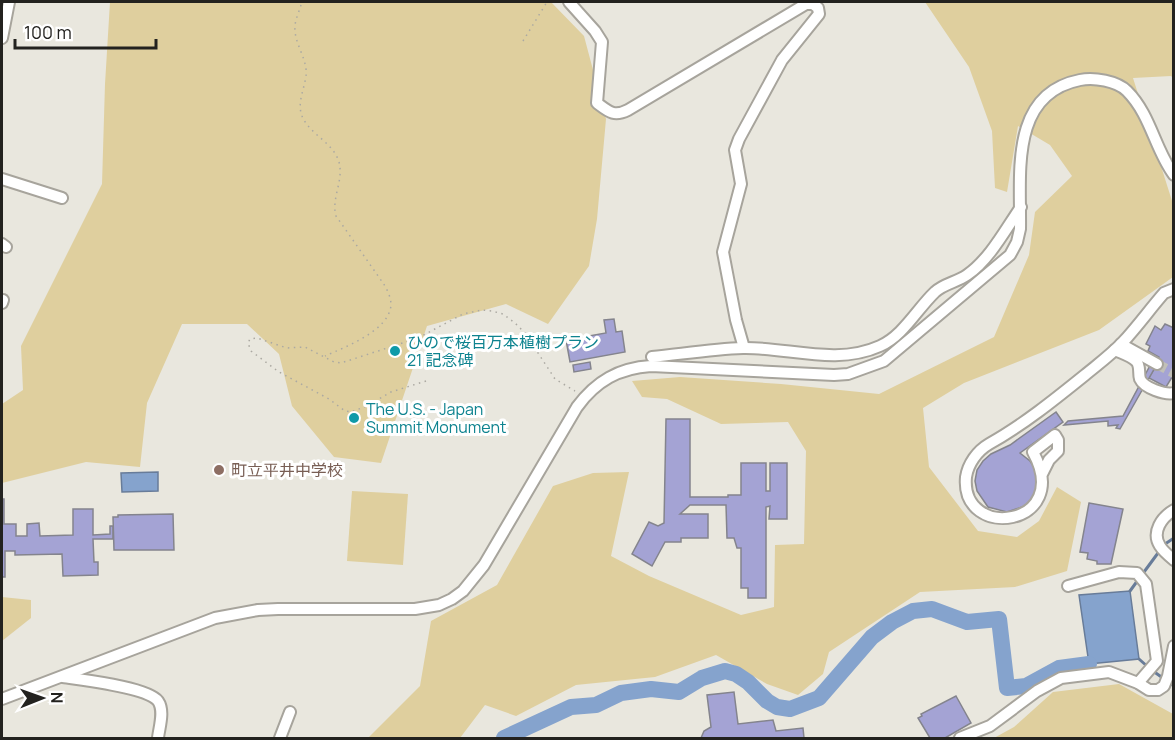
<svg xmlns="http://www.w3.org/2000/svg" width="1175" height="740" font-family="Manrope,'Noto Sans JP',sans-serif">
	<rect width="100%" height="100%" fill="#e9e7de"/>
	<g fill="#dfcf9e">
		<polygon points="110,2 551,2 584,36 606,119 597,219 589,266 548,324 506,304 427,326 381,463 334,457 292,406 279,354 247,324 182,324 147,403 140,467 86,462 2,483 2,404 23,390 21,346 102,184 105,84"/>
		<polygon points="925,2 1173,2 1173,78 1171,76 1133,78 1173,204 1173,277 1099,330 964,383 923,408 929,467 978,531 1017,537 1039,521 1057,487 1081,502 1067,571 1015,587 920,592 829,652 823,674 798,695 767,684 716,655 655,677 576,685 516,716 485,705 460,738 368,738 420,686 431,621 497,585 553,486 593,473 629,472 611,556 649,576 741,615 774,607 775,545 804,544 806,451 788,422 721,424 667,399 642,397 632,381 680,377 781,384 879,394 994,337 1029,255 1035,212 1072,176 1050,145 1018,126 1007,192 995,188 992,131 969,67"/>
		<polygon points="352,491 408,494 403,565 347,561"/>
		<polygon points="2,597 31,600 31,618 2,641"/>
		<polygon points="1119,684 1173,714 1173,738 994,738 1014,727 1053,692"/>
	</g>
	<g fill="#85a3cd" stroke="#687c99" stroke-width="1.5">
		<polygon points="158,472 158,491 122,492 121,473"/>
		<polygon points="1130,591 1139,659 1089,664 1079,595"/>
	</g>
	<g fill="none" stroke-linecap="round" stroke-linejoin="round">
		<g stroke="#687c99" stroke-width="3">
			<polyline points="1165,544 1174,538"/>
			<polyline points="1144,572 1158,553"/>
			<polyline points="1130,591 1138,580"/>
			<polyline points="1139,659 1148,667"/>
			<polyline points="1153,671 1174,686"/>
		</g>
		<polyline stroke="#85a3cd" stroke-width="16" points="504,738 571,707 596,705 621,693 651,689 679,692 702,678 725,671 736,674 748,682 767,701 777,707 790,709 819,698 872,637 892,622 913,611 932,609 967,622 999,619 1007,688 1026,686 1059,668 1089,664"/>
	</g>
	<g fill="#a4a3d4" stroke="#84848d" stroke-width="1.5">
		<polygon points="614,319 616,332 622,331 625,352 570,362 566,340 606,333 604,320"/>
		<polygon points="1165,324 1174,328 1174,374 1166,387 1149,378 1157,364 1159,357 1148,351 1150,346 1146,344 1155,326 1161,330"/>
		<polygon points="1153,360 1157,364 1120,429 1116,428 1118,425 1108,426 1108,421 1064,425 1068,421 1123,416"/>
		<polygon points="590,362 591,369 574,372 573,365"/>
		<polygon points="1056,412 1063,422 1020,453 1030,461 1036,470 1038,481 1036,491 1032,499 1025,506 1007,512 988,507 977,491 975,481 977,470 983,461 991,454 1010,445"/>
		<polygon points="666,419 690,419 690,497 728,497 728,495 741,495 741,463 766,463 766,491 770,491 770,463 787,463 787,519 769,519 770,506 766,507 766,598 748,598 748,588 741,588 741,548 737,548 734,538 727,538 726,505 690,505 680,514 708,514 708,538 681,538 681,542 665,542 652,566 632,554 649,522 658,526 664,523"/>
		<polygon points="2,499 4,499 4,524 16,524 16,536 27,536 27,524 39,523 40,536 73,535 73,509 93,509 93,535 110,534 110,526 113,526 113,539 93,539 94,562 98,562 98,575 63,576 62,554 15,555 15,551 5,551 5,577 2,577"/>
		<polygon points="1089,503 1123,509 1111,564 1097,564 1097,561 1087,559 1088,553 1080,552"/>
		<polygon points="173,514 174,550 114,550 113,517 118,517 118,515"/>
		<polygon points="734,692 738,724 773,720 776,731 803,728 804,738 701,738 704,731 711,727 707,695"/>
		<polygon points="956,696 971,723 945,738 930,738 918,718 922,716 921,714"/>
	</g>
	<g fill="none" stroke-linecap="round" stroke-linejoin="round">
		<polyline stroke="#c1c0b8" stroke-width="10" stroke-dasharray="10 5" stroke-linecap="butt" points="1157,364 1174,373"/>
		<g stroke="#a7a49c" stroke-width="14">
			<g id="minor">
				<path d="M569 2 595 31 602 42 597 103C609 112 614 117 628 110L806 4H813L818 8 819 14 782 60 739 139 735 150 741 184 723 252 736 320 744 348"/>
				<polyline points="2,38 9,2"/>
				<polyline points="2,179 62,198"/>
				<polyline points="2,244 6,247"/>
				<polyline points="2,303 3,300"/>
				<polyline points="1121,344 1157,364"/>
				<path d="M1115 350C1121 353 1131 356 1136 361 1141 366 1138 373 1140 379 1144 388 1165 395 1174 393"/>
				<path d="M652 357C682 354 713 349 743 348 788 347 836 366 880 346 903 336 917 309 935 292 943 284 957 282 967 275 990 259 1005 230 1021 207"/>
				<path d="M1042 474 1049 460 1058 451V440L1055 435 1033 452C1074 527 960 542 966 477 968 464 977 451 989 444 1023 425 1054 400 1085 375 1097 365 1112 354 1123 342 1137 327 1150 309 1164 293L1174 289"/>
				<path d="M1174 510C1162 517 1151 532 1160 546 1163 551 1169 556 1174 560"/>
				<polyline points="1068,586 1119,572 1137,573 1146,584 1157,661 1138,683"/>
				<path d="M63 677C82 680 147 687 158 701 165 711 159 728 158 738"/>
				<path d="M2 699 215 618 258 610 278 609H415L439 605 452 599 463 591 484 565 577 407C596 381 619 368 651 366L834 375 848 374 884 361 1010 255 1017 242 1020 229C1021 174 1009 94 1080 80 1094 77 1117 81 1127 91 1151 115 1155 150 1174 175"/>
				<polyline points="280,738 290,712"/>
				<polyline points="960,738 990,726 1037,691 1061,678 1109,672 1138,683 1149,690 1158,690 1164,686 1168,676 1174,646"/>
			</g>
		</g>
		<g stroke="#aba9a2" stroke-width="1.5" stroke-dasharray="1.5 4.5" stroke-linecap="butt">
			<path d="M301 5C299 12 295 20 295 27 294 44 308 59 306 76 304 90 297 103 302 116 310 135 333 142 339 162 344 181 331 198 336 216L383 283C387 289 391 297 391 305 389 331 345 347 325 356"/>
			<polyline points="523,41 547,2"/>
			<polyline points="426,381 391,392 367,406 351,412 345,411 329,399 279,372 251,351 248,343 250,339 257,338 287,348 305,347 334,362 341,363 418,338 463,314 482,310 492,311 503,314 515,323 525,333 555,379 575,391"/>
		</g>
		<use href="#minor" stroke="#fff" stroke-width="10"/>
	</g>
	<g fill="#0f9aa8" stroke="#fff" stroke-width="2">
		<circle cx="395" cy="351" r="6"/>
		<circle cx="354" cy="418" r="6"/>
	</g>
	<circle fill="#8d6e63" stroke="#fff" stroke-width="2" cx="219" cy="470" r="6"/>
	<g text-anchor="middle" stroke-width="6" stroke-linejoin="round" paint-order="stroke">
		<g font-size="16" fill="#0d838f" stroke="#fff" text-anchor="start">
			<text x="407" y="348">ひので桜百万本植樹プラン<tspan x="407" dy="18">21 記念碑</tspan></text>
			<text x="366" y="415">The U.S. - Japan<tspan x="366" dy="18">Summit Monument</tspan></text>
		</g>
		<g font-size="16" fill="#785e54" stroke="#fff" text-anchor="start">
			<text x="231" y="476">町立平井中学校</text>
		</g>
	</g>
	<rect width="1175" height="740" fill="none" stroke="#23221f" stroke-width="6"/>
	<g transform="translate(42 698) rotate(89)" stroke="#ffffff" stroke-width="4.5" paint-order="stroke">
	<path d="M0-4.5L10 22L0 15L-10 22Z" fill="#23221f"/>
	<text y="-9" font-size="16" font-weight="bold" text-anchor="middle" fill="#23221f">N</text>
	</g>
	<path d="M15 39v9h141v-9" fill="none" stroke="#23221f" stroke-width="3"/>
	<text x="24" y="39" font-size="18" fill="#23221f" stroke="#ffffff" stroke-width="4.5" paint-order="stroke">100 m</text>
</svg>
